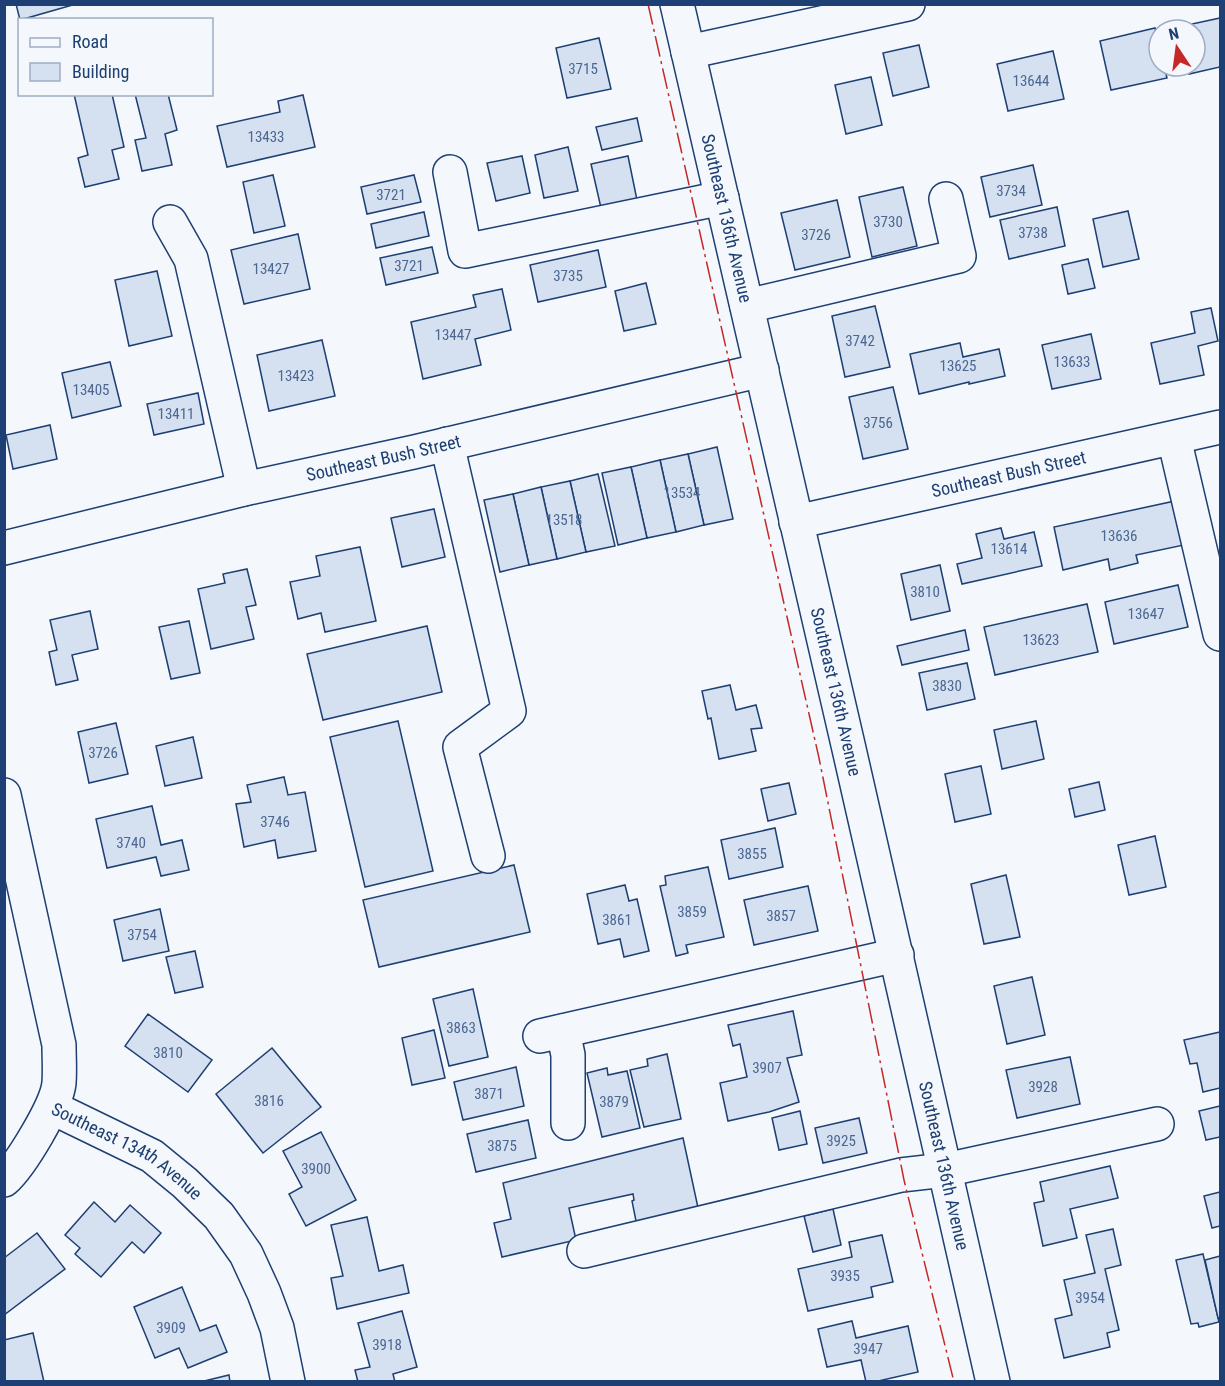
<svg xmlns="http://www.w3.org/2000/svg" width="1225" height="1386" font-family="'Roboto Condensed',sans-serif">
	<rect width="100%" height="100%" fill="#f4f7fb"/>
	<g fill="#d5e0f0" stroke="#1d3f73" stroke-width="1.5">
		<polygon points="16,4 76,4 20,20"/>
		<polygon points="1220,18 1220,67 1189,74 1187,66 1195,66 1195,30 1179,30 1178,27"/>
		<polygon points="1155,28 1159,45 1159,66 1164,66 1167,78 1111,90 1100,41"/>
		<polygon points="599,38 611,89 567,98 556,48"/>
		<polygon points="919,45 929,87 893,96 883,53"/>
		<polygon points="1053,51 1064,99 1008,111 997,64"/>
		<polygon points="871,77 882,125 846,134 835,85"/>
		<polygon points="74,94 112,94 124,147 112,150 119,179 85,187 78,158 88,155"/>
		<polygon points="135,94 168,94 177,130 165,134 172,165 142,171 135,140 146,138"/>
		<polygon points="303,95 315,147 227,167 217,126 280,112 278,101"/>
		<polygon points="637,118 642,141 602,150 596,127"/>
		<polygon points="568,147 578,191 544,198 535,155"/>
		<polygon points="522,156 530,193 496,201 487,163"/>
		<polygon points="628,156 637,200 601,208 591,164"/>
		<polygon points="1033,165 1042,205 990,217 981,177"/>
		<polygon points="273,175 285,226 254,233 243,182"/>
		<polygon points="414,175 421,202 367,214 361,187"/>
		<polygon points="903,187 917,246 872,257 859,197"/>
		<polygon points="837,200 850,257 795,270 781,213"/>
		<polygon points="1057,207 1065,246 1009,259 1000,220"/>
		<polygon points="1128,211 1139,259 1103,267 1093,219"/>
		<polygon points="424,212 429,236 376,248 371,224"/>
		<polygon points="298,234 310,289 244,304 231,250"/>
		<polygon points="432,247 438,273 386,285 380,258"/>
		<polygon points="598,250 606,287 538,302 530,265"/>
		<polygon points="1088,259 1095,288 1068,294 1062,265"/>
		<polygon points="157,271 172,336 129,346 115,280"/>
		<polygon points="646,283 656,324 624,331 615,291"/>
		<polygon points="502,289 511,330 475,339 481,365 423,379 411,322 476,307 473,295"/>
		<polygon points="875,306 890,367 845,377 832,316"/>
		<polygon points="1211,308 1218,341 1198,346 1204,375 1160,384 1151,343 1195,333 1191,312"/>
		<polygon points="1091,334 1101,379 1052,389 1042,345"/>
		<polygon points="322,340 335,396 269,411 257,355"/>
		<polygon points="960,343 963,357 999,349 1005,376 969,384 969,382 919,394 910,354"/>
		<polygon points="110,362 121,406 72,418 62,373"/>
		<polygon points="893,387 908,449 863,459 849,397"/>
		<polygon points="198,393 204,424 154,435 147,404"/>
		<polygon points="50,425 57,459 13,469 6,435"/>
		<polygon points="717,447 733,519 704,525 688,454"/>
		<polygon points="688,454 704,525 676,532 660,460"/>
		<polygon points="660,460 676,532 647,538 631,467"/>
		<polygon points="631,467 647,538 618,545 602,473"/>
		<polygon points="598,474 615,546 586,552 570,481"/>
		<polygon points="570,481 586,552 557,559 541,487"/>
		<polygon points="541,487 557,559 529,565 513,494"/>
		<polygon points="513,494 529,565 500,572 484,500"/>
		<polygon points="1175,501 1184,545 1136,555 1138,563 1110,570 1108,559 1063,570 1054,527"/>
		<polygon points="434,509 445,557 402,567 391,518"/>
		<polygon points="1001,528 1004,539 1034,532 1042,566 962,584 957,564 982,558 976,534"/>
		<polygon points="360,547 376,621 325,632 321,613 298,619 290,582 320,576 316,556"/>
		<polygon points="940,565 950,611 911,620 901,574"/>
		<polygon points="247,569 256,605 246,607 254,639 211,649 198,589 225,583 223,574"/>
		<polygon points="1178,585 1188,627 1114,644 1105,602"/>
		<polygon points="1087,604 1098,652 995,675 984,627"/>
		<polygon points="90,611 98,649 72,655 78,680 56,685 49,652 57,650 50,620"/>
		<polygon points="189,621 200,673 171,679 159,627"/>
		<polygon points="427,626 442,692 323,720 307,654"/>
		<polygon points="965,630 969,650 902,665 897,646"/>
		<polygon points="967,663 975,699 927,710 919,673"/>
		<polygon points="730,685 736,710 756,705 762,728 751,729 756,751 719,759 711,718 708,719 702,691"/>
		<polygon points="398,721 433,871 365,887 330,737"/>
		<polygon points="1036,721 1044,759 1002,769 994,730"/>
		<polygon points="116,723 128,774 89,783 78,732"/>
		<polygon points="193,737 202,778 165,786 156,746"/>
		<polygon points="981,766 991,814 955,822 945,774"/>
		<polygon points="284,777 288,795 305,792 316,851 278,858 275,840 244,847 236,804 251,802 247,785"/>
		<polygon points="1099,782 1105,810 1075,817 1069,789"/>
		<polygon points="789,783 796,814 768,821 761,789"/>
		<polygon points="152,806 161,845 182,840 189,870 161,876 156,857 107,868 96,819"/>
		<polygon points="775,828 783,867 729,879 721,840"/>
		<polygon points="1155,836 1166,887 1129,895 1118,845"/>
		<polygon points="514,865 530,932 379,967 363,900"/>
		<polygon points="708,867 724,937 686,945 688,953 676,956 660,886 666,885 665,876"/>
		<polygon points="1006,875 1020,937 984,944 971,884"/>
		<polygon points="625,885 629,901 637,899 649,951 624,957 620,939 598,944 587,894"/>
		<polygon points="808,886 818,931 754,945 744,900"/>
		<polygon points="160,909 169,951 123,961 114,920"/>
		<polygon points="195,951 203,987 175,993 166,957"/>
		<polygon points="1032,977 1045,1035 1007,1044 994,986"/>
		<polygon points="473,989 488,1057 449,1066 433,999"/>
		<polygon points="793,1011 802,1055 787,1058 799,1102 769,1112 728,1121 720,1083 747,1077 740,1044 733,1046 728,1025"/>
		<polygon points="148,1014 212,1060 188,1092 125,1046"/>
		<polygon points="434,1030 445,1078 412,1085 402,1038"/>
		<polygon points="1220,1032 1220,1088 1203,1092 1197,1063 1190,1064 1184,1040"/>
		<polygon points="272,1048 321,1107 263,1153 216,1094"/>
		<polygon points="667,1054 681,1119 644,1127 630,1070 648,1066 647,1059"/>
		<polygon points="1070,1057 1080,1104 1017,1118 1006,1070"/>
		<polygon points="516,1067 524,1106 463,1120 454,1082"/>
		<polygon points="607,1068 608,1075 627,1071 640,1128 602,1137 587,1073"/>
		<polygon points="1220,1106 1220,1137 1206,1140 1199,1111"/>
		<polygon points="800,1111 807,1144 779,1150 772,1118"/>
		<polygon points="859,1118 867,1153 823,1163 815,1128"/>
		<polygon points="528,1120 536,1158 476,1172 467,1134"/>
		<polygon points="321,1132 356,1200 306,1226 289,1194 302,1187 283,1151"/>
		<polygon points="683,1138 700,1217 638,1231 632,1201 634,1200 633,1194 569,1208 576,1240 502,1257 494,1223 511,1219 503,1183"/>
		<polygon points="1110,1166 1118,1198 1070,1209 1077,1238 1043,1246 1034,1203 1044,1201 1040,1182"/>
		<polygon points="1220,1192 1220,1226 1212,1228 1204,1196"/>
		<polygon points="94,1202 115,1222 130,1205 161,1233 144,1253 132,1242 101,1277 75,1254 80,1248 65,1235"/>
		<polygon points="833,1209 841,1245 813,1252 804,1216"/>
		<polygon points="367,1217 379,1271 403,1265 409,1293 337,1309 331,1278 343,1276 331,1225"/>
		<polygon points="1113,1229 1121,1265 1105,1269 1119,1330 1107,1333 1110,1347 1064,1358 1055,1319 1072,1315 1064,1280 1095,1273 1086,1235"/>
		<polygon points="37,1233 65,1269 4,1315 4,1258"/>
		<polygon points="882,1235 893,1282 871,1287 873,1297 808,1311 798,1269 852,1257 849,1242"/>
		<polygon points="1203,1254 1219,1322 1199,1327 1198,1323 1191,1324 1176,1260"/>
		<polygon points="1220,1256 1220,1318 1218,1318 1205,1260"/>
		<polygon points="182,1287 200,1331 216,1325 227,1352 188,1368 179,1348 155,1358 134,1307"/>
		<polygon points="402,1311 417,1367 393,1374 395,1382 358,1382 355,1370 370,1367 358,1323"/>
		<polygon points="852,1321 856,1338 908,1326 918,1372 874,1382 866,1382 861,1360 827,1367 818,1329"/>
		<polygon points="33,1333 44,1382 4,1382 4,1340"/>
		<polygon points="229,1375 230,1382 200,1382"/>
	</g>
	<g fill="none" stroke-linecap="round" stroke-linejoin="round">
		<g stroke="#1d3f73" stroke-width="36">
			<g id="minor">
				<path id="s1" d="M677 4 849 749 993 1382"/>
				<polyline points="688,52 908,4"/>
				<polyline points="450,172 465,251 722,198"/>
				<polyline points="170,222 191,259 244,489"/>
				<polyline points="747,306 959,256 946,199"/>
				<polyline points="1174,438 1220,634"/>
				<polyline points="447,444 509,711 460,747 488,856"/>
				<path id="s2" d="M796 522 1220 427"/>
				<path id="s3" d="M4 548 244 489 414 452 762 370"/>
				<path d="M4 795 59 1045C59 1057 60 1070 59 1083 57 1105 21 1165 4 1180"/>
				<polyline points="563,1031 568,1055 568,1123"/>
				<polyline points="540,1036 897,955"/>
				<path id="s4" d="M53 1108 152 1156 185 1183 219 1216 246 1254 264 1293 277 1328 288 1382"/>
				<polyline points="584,1251 901,1175 945,1170 1157,1124"/>
			</g>
		</g>
		<use href="#minor" stroke="#f4f7fb" stroke-width="33"/>
		<polyline stroke="#c62828" stroke-width="1.5" stroke-dasharray="21 4.5 3 4.5" stroke-linecap="butt" points="648,4 819,758 904,1180 954,1382"/>
	</g>
	<g text-anchor="middle" stroke-width="4.5" stroke-linejoin="round" paint-order="stroke">
		<g font-size="15" fill="#4b6792">
			<text x="583" y="74">3715</text>
			<text x="1031" y="86">13644</text>
			<text x="266" y="142">13433</text>
			<text x="1011" y="196">3734</text>
			<text x="391" y="200">3721</text>
			<text x="888" y="227">3730</text>
			<text x="1033" y="238">3738</text>
			<text x="816" y="240">3726</text>
			<text x="409" y="271">3721</text>
			<text x="271" y="274">13427</text>
			<text x="568" y="281">3735</text>
			<text x="453" y="340">13447</text>
			<text x="860" y="346">3742</text>
			<text x="1072" y="367">13633</text>
			<text x="958" y="371">13625</text>
			<text x="296" y="381">13423</text>
			<text x="91" y="395">13405</text>
			<text x="176" y="419">13411</text>
			<text x="878" y="428">3756</text>
			<text x="682" y="498">13534</text>
			<text x="564" y="525">13518</text>
			<text x="1119" y="541">13636</text>
			<text x="1009" y="554">13614</text>
			<text x="925" y="597">3810</text>
			<text x="1146" y="619">13647</text>
			<text x="1041" y="645">13623</text>
			<text x="947" y="691">3830</text>
			<text x="103" y="758">3726</text>
			<text x="275" y="827">3746</text>
			<text x="131" y="848">3740</text>
			<text x="752" y="859">3855</text>
			<text x="692" y="917">3859</text>
			<text x="781" y="921">3857</text>
			<text x="617" y="925">3861</text>
			<text x="142" y="940">3754</text>
			<text x="461" y="1033">3863</text>
			<text x="168" y="1058">3810</text>
			<text x="767" y="1073">3907</text>
			<text x="1043" y="1092">3928</text>
			<text x="489" y="1099">3871</text>
			<text x="269" y="1106">3816</text>
			<text x="614" y="1107">3879</text>
			<text x="841" y="1146">3925</text>
			<text x="502" y="1151">3875</text>
			<text x="316" y="1174">3900</text>
			<text x="845" y="1281">3935</text>
			<text x="1090" y="1303">3954</text>
			<text x="171" y="1333">3909</text>
			<text x="387" y="1350">3918</text>
			<text x="868" y="1354">3947</text>
		</g>
		<g font-size="18" fill="#1d3f73" stroke="#f4f7fb">
			<text dy="6" stroke="none"><textPath href="#s1" startOffset="220">Southeast 136th Avenue</textPath></text>
			<text dy="6" stroke="none"><textPath href="#s3" startOffset="390">Southeast Bush Street</textPath></text>
			<text dy="6" stroke="none"><textPath href="#s2" startOffset="218">Southeast Bush Street</textPath></text>
			<text dy="6" stroke="none"><textPath href="#s1" startOffset="706">Southeast 136th Avenue</textPath></text>
			<text dy="6" stroke="none"><textPath href="#s4" startOffset="86">Southeast 134th Avenue</textPath></text>
			<text dy="6" stroke="none"><textPath href="#s1" startOffset="1192">Southeast 136th Avenue</textPath></text>
		</g>
	</g>
	<rect width="1225" height="1386" fill="none" stroke="#1d3f73" stroke-width="12"/>
	<rect x="18" y="18" width="195" height="78" fill="#f4f7fb" stroke="#9eadc5" stroke-width="1.5"/>
	<rect x="30" y="38" width="30" height="9" fill="#f4f7fb" stroke="#9eadc5" stroke-width="1.5"/>
	<text x="72" y="48" font-size="18" fill="#1d3f73">Road</text>
	<rect x="30" y="63" width="30" height="18" fill="#d5e0f0" stroke="#9eadc5" stroke-width="1.5"/>
	<text x="72" y="78" font-size="18" fill="#1d3f73">Building</text>
	<g transform="translate(1177 48) rotate(347)"><circle r="28" fill="#f4f7fb" stroke="#9eadc5" stroke-width="1.5"/>
	<path d="M0-4.5L10 22L0 15L-10 22Z" fill="#c62828"/>
	<text y="-9" font-size="16" font-weight="bold" text-anchor="middle" fill="#1d3f73">N</text>
	</g>
</svg>
